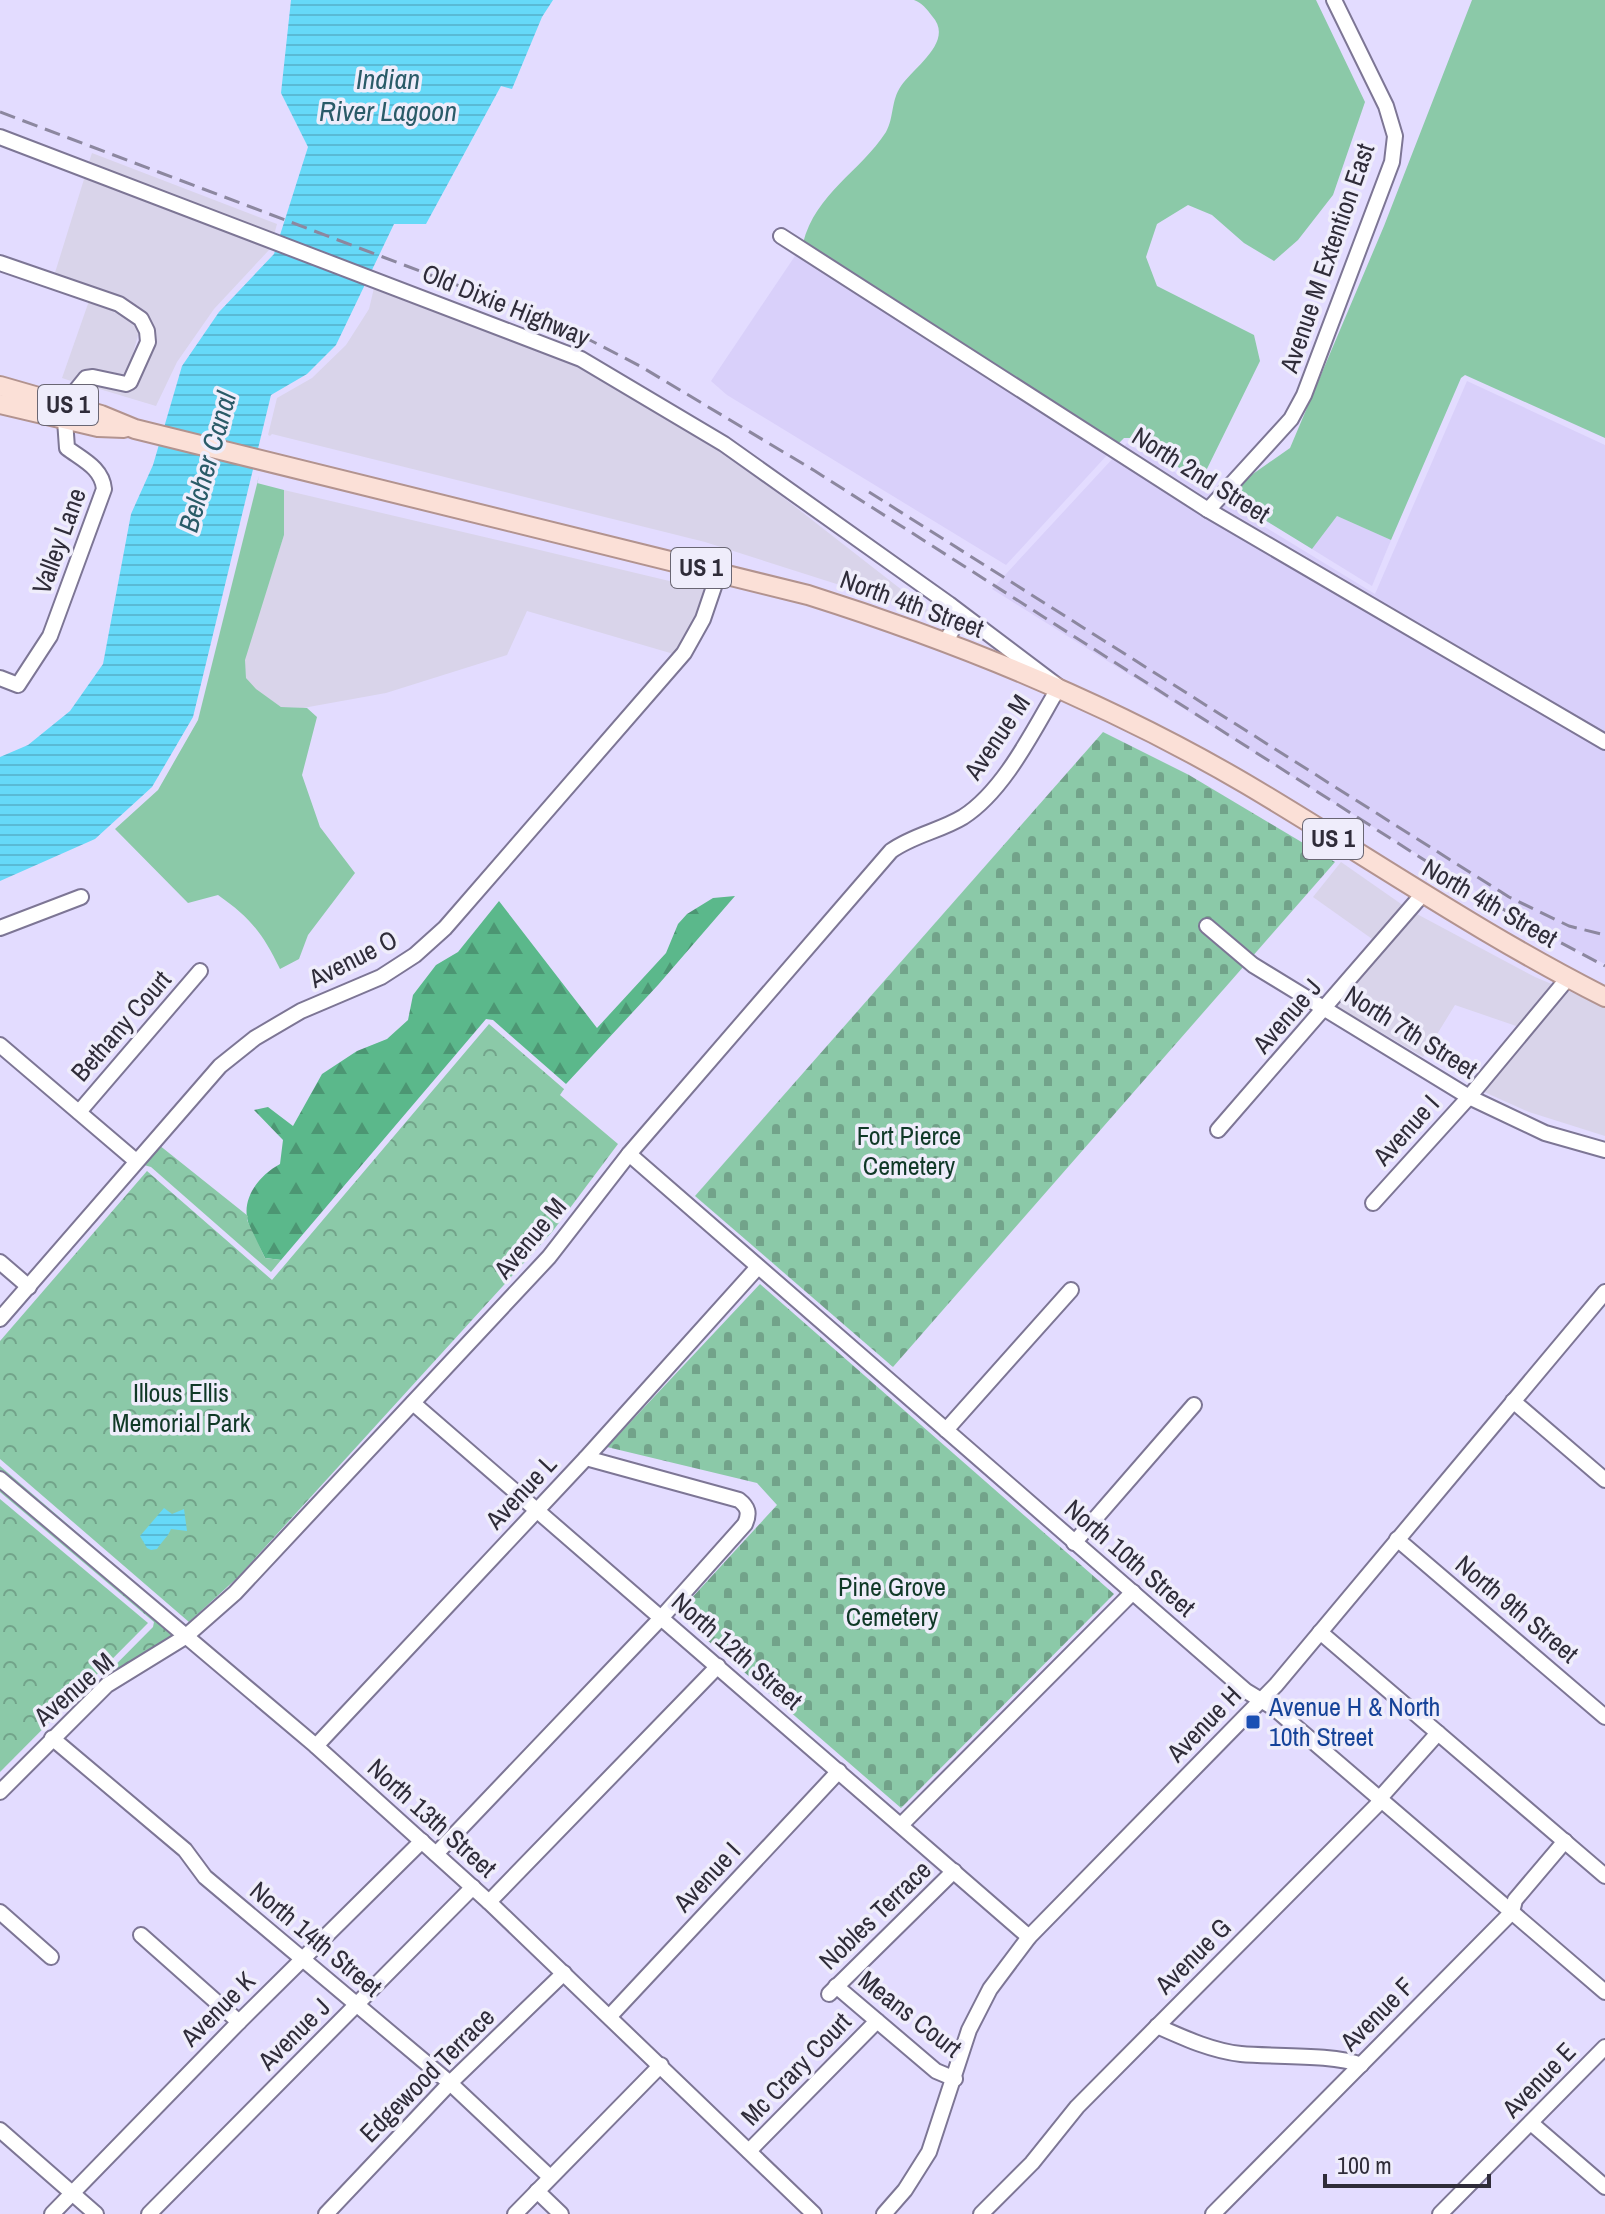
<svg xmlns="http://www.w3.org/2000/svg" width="1605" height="2214" font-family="'Archivo Narrow',sans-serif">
	<defs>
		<pattern id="forest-firs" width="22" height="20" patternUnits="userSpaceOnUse" patternTransform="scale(2)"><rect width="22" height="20" fill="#5bb88b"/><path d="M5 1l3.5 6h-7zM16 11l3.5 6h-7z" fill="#4c9673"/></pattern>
		<pattern id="cemetery-stones" width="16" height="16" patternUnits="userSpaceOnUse" patternTransform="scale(2)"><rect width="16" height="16" fill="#8bc9a8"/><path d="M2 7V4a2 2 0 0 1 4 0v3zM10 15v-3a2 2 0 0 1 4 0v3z" fill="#72a38a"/></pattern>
		<pattern id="park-crowns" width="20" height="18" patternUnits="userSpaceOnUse" patternTransform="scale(2)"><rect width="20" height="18" fill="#8bc9a8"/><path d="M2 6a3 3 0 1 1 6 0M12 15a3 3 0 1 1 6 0" fill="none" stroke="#72a38a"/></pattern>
		<pattern id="water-rules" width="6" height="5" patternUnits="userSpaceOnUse" patternTransform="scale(2)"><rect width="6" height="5" fill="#66d9f8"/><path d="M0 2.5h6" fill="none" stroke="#59bad5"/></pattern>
	</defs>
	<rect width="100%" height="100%" fill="#e3dcff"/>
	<g fill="#d9d4ea">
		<polygon points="92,153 277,224 274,235 88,165"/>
		<polygon points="85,176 271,246 269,250 214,309 177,362 156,406 86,385 92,382 136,384 142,374 153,330 148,316 135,305 54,276"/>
		<polygon points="374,288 579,364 721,449 934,615 705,542 272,434 270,436 268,435 277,398 312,378 346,345 369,309"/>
		<polygon points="89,301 131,316 140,328 127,375 91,370 71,381 62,378"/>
		<polygon points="284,490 548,552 707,590 694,625 677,655 527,611 507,655 386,693 303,708 281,707 255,689 246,678 244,660 284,535"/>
		<polygon points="1341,862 1404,906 1375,941 1313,897"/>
		<polygon points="1415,913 1535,977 1554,985 1519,1027 1455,1005 1423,1057 1336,1006"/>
		<polygon points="1566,990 1605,1007 1605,1136 1529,1112 1482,1091"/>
	</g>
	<g fill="#d9d0fa">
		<polygon points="797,253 1109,453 1006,565 727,395 711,381"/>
		<polygon points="1467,381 1605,445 1605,964 1548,936 992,589 1127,443 1375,594"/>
		<polygon points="1337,516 1391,540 1372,586 1312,549"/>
	</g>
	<g fill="#8bc9a8">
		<path d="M914 0H1316L1365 102 1333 195 1298 240 1274 261 1244 243 1212 215 1188 205 1157 224 1146 257 1157 286 1254 335 1260 361 1201 481 1130 438H1124L1117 445 803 243C816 193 860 172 886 132 894 118 891 100 901 86 914 67 955 41 932 16 927 9 922 3 914 0Z"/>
		<polygon points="1472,0 1605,0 1605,438 1465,375 1461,378 1391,540 1337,516 1312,549 1229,498 1250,476 1290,448 1384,226"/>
		<path d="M259 476 257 483 284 490V535L245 660 246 678 256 689 281 707 307 708 317 717 302 775 320 827 355 873 308 935 299 959 280 969C263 934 251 918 218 895L188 903 115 829 158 790 198 720Z"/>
	</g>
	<path fill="url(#forest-firs)" d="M735 896 658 985 566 1084 493 1020 486 1019 281 1260 265 1258C260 1247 251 1234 248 1222 241 1197 260 1175 280 1164L283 1140 254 1110 268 1107 293 1126 322 1074 357 1051 387 1039 408 1020 413 995 436 965 458 952 499 901 597 1028 666 953 678 924 687 914 713 898Z"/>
	<g fill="url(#cemetery-stones)">
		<polygon points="1103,732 1189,775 1335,862 893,1367 695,1196"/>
		<polygon points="760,1284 1114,1594 901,1808 677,1614 777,1505 757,1483 607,1447"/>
	</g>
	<g fill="url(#park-crowns)">
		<polygon points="489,1024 564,1089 560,1095 618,1144 552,1232 237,1578 189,1622 0,1459 0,1341 147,1171 272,1280"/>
		<polygon points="159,1145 248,1216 247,1220 265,1258 281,1260 271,1272 151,1167 144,1165 0,1332"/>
		<polygon points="0,1466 187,1627 185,1629 0,1472"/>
		<polygon points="0,1487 175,1636 104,1680 51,1730 153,1627 154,1622 0,1492"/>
		<polygon points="0,1499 148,1623 0,1772"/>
	</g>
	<g fill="url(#water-rules)">
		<polygon points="291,0 553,0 542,17 512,89 501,86 426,224 394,224 336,345 307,374 271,395 193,717 152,787 95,839 0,881 0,757 28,745 70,711 103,664 131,514 153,465 182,366 219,312 274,254 308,147 281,93"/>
		<path d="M164 1508 172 1514 184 1509 187 1531 171 1529C168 1537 162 1541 157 1549L151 1550 147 1548 140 1536Z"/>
	</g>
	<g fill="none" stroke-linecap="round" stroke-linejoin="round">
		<g stroke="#7d7695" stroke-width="18">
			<g id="minor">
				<path d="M0 137 581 359 724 444 949 604 1059 687C1034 729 1005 790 963 817 940 831 913 835 891 851L629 1154 549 1257 235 1593 185 1637 107 1685 0 1792"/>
				<polyline points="781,236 1208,510 1605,742"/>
				<polyline points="0,263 119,304 141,319 147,331 148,342 130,382 126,384 93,377 86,378 65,404"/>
				<polyline points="1208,510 1291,419 1304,395 1392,162 1395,136 1386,106 1334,0"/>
				<path d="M945 642C955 627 960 620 950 605"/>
				<path d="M0 678 18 685 50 636 104 489C102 468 83 460 67 448L65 420"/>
				<polyline points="1207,926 1253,965 1469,1097 1545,1133 1605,1150"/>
				<polyline points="0,928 81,897"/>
				<polyline points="0,1045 136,1161"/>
				<polyline points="79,1112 200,971"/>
				<polyline points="1218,1130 1422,895"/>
				<polyline points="629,1154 1246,1691 1274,1708 1605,1992"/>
				<polyline points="1373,1203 1469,1097 1568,978"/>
				<polyline points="0,1262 29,1287"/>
				<polyline points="0,1319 220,1066 255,1038 301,1011 381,977 415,955 445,928 684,653 703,619 719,572"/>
				<polyline points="1513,1401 1605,1480"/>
				<polyline points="413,1403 1029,1937"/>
				<polyline points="946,1430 1071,1290"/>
				<polyline points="0,1479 316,1746 489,1902 814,2214"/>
				<polyline points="1397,1539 1605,1717"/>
				<polyline points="1074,1543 1194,1405"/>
				<polyline points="1320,1632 1605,1876"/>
				<polyline points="52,1738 185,1850 205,1877 450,2083 550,2177"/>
				<polyline points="316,1746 586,1458 757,1268"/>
				<polyline points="901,1825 1133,1592"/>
				<path d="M436 1854 662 1617 745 1524C750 1513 748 1507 739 1500L586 1458"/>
				<polyline points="489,1902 718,1666"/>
				<polyline points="0,1912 51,1957"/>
				<polyline points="141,1935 239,2022"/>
				<polyline points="836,1986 936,2071 955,2079"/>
				<polyline points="829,1994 954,1871"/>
				<polyline points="610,2016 839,1771"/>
				<path d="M1157 2026C1184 2038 1212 2051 1241 2054 1273 2057 1334 2054 1361 2065"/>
				<polyline points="1531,2123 1605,2187"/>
				<polyline points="0,2130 96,2214"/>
				<polyline points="749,2151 877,2021"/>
				<polyline points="537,2191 561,2214"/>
				<polyline points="52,2214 239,2022 422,1841"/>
				<polyline points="149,2214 473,1887"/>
				<polyline points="326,2214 450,2083 564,1973"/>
				<polyline points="515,2214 661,2065"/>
				<polyline points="884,2214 905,2190 929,2152 969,2030 990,1989 1029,1937 1276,1685 1605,1292"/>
				<polyline points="981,2214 1032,2163 1077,2107 1377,1805 1380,1798 1438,1733"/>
				<polyline points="1213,2214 1512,1912 1515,1900 1565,1841"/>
				<polyline points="1440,2214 1605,2047"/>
			</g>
		</g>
		<g stroke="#b2938f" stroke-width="22">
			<g id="major">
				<path d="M0 386 101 415 135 429 808 595C960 643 1108 703 1246 784 1366 855 1480 934 1605 997"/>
				<polyline points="0,404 98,427 124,428"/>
			</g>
		</g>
		<use href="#minor" stroke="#fff" stroke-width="14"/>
		<use href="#major" stroke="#fbe0d7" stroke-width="18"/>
		<g stroke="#8c879f" stroke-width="3" stroke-dasharray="16 8" stroke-linecap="butt">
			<polyline points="0,112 499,301 584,337 640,366 815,471 1476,893 1548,936 1605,966"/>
			<polyline points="869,492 1509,897 1569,926 1605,935"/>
		</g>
	</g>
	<rect fill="#1a4fb4" stroke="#efedfb" stroke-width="3" x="1245" y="1714" width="16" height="16" rx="4"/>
	<g text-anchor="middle" stroke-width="7" stroke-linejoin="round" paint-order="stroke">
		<g fill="#efedfb" stroke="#696673" stroke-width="2">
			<rect x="38" y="385" width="60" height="40" rx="6"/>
			<rect x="671" y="548" width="60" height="40" rx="6"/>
			<rect x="1303" y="819" width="60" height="40" rx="6"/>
		</g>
		<g font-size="24" font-weight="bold" fill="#2f2c39">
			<text x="68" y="413">US 1</text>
			<text x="701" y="576">US 1</text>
			<text x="1333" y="847">US 1</text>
		</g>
		<g font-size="26" fill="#2f2c39" stroke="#efedfb">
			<text transform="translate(1327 258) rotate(-71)" y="9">Avenue M Extention East</text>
			<text transform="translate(506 305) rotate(22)" y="9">Old Dixie Highway</text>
			<text transform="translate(1201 475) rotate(32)" y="9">North 2nd Street</text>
			<text transform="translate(59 541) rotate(-70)" y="9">Valley Lane</text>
			<text transform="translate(912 604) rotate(20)" y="9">North 4th Street</text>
			<text transform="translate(997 737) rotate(-56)" y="9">Avenue M</text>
			<text transform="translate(1490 903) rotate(30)" y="9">North 4th Street</text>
			<text transform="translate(353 959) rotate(-27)" y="9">Avenue O</text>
			<text transform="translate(1287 1016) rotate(-49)" y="9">Avenue J</text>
			<text transform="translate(121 1026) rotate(-49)" y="9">Bethany Court</text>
			<text transform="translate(1411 1032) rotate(32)" y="9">North 7th Street</text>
			<text transform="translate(1406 1130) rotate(-48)" y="9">Avenue I</text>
			<text transform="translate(530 1238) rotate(-50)" y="9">Avenue M</text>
			<text transform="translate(521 1492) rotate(-47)" y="9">Avenue L</text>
			<text transform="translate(1130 1558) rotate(41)" y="9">North 10th Street</text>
			<text transform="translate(1517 1609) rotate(40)" y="9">North 9th Street</text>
			<text transform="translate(737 1651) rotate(41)" y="9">North 12th Street</text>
			<text transform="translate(74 1689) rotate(-41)" y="9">Avenue M</text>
			<text transform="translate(1204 1724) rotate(-46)" y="9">Avenue H</text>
			<text transform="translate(432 1818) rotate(42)" y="9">North 13th Street</text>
			<text transform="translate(707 1877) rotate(-47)" y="9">Avenue I</text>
			<text transform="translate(875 1915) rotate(-44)" y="9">Nobles Terrace</text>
			<text transform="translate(316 1939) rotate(40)" y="9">North 14th Street</text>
			<text transform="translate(1193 1956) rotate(-45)" y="9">Avenue G</text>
			<text transform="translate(218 2009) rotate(-45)" y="9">Avenue K</text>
			<text transform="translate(910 2014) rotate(38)" y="9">Means Court</text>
			<text transform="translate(1377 2014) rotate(-45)" y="9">Avenue F</text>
			<text transform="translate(294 2034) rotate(-45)" y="9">Avenue J</text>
			<text transform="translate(796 2069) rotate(-46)" y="9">Mc Crary Court</text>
			<text transform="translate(427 2075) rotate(-45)" y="9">Edgewood Terrace</text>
			<text transform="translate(1539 2080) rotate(-46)" y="9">Avenue E</text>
		</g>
		<g font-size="26" fill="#103927" stroke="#efedfb">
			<text x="909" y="1145">Fort Pierce<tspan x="909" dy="30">Cemetery</tspan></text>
			<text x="181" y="1402">Illous Ellis<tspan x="181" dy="30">Memorial Park</tspan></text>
			<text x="892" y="1596">Pine Grove<tspan x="892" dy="30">Cemetery</tspan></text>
		</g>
		<g font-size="26" fill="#164399" stroke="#efedfb" text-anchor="start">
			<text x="1269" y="1716">Avenue H &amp; North<tspan x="1269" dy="30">10th Street</tspan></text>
		</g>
		<g font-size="28" font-style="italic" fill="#2a5b68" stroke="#efedfb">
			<text x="388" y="89">Indian<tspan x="388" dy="32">River Lagoon</tspan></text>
			<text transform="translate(207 462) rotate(-74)" y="10">Belcher Canal</text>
		</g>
	</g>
	<path d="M1325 2174v12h164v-12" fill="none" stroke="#2f2c39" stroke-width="4"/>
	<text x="1337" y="2174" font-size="24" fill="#2f2c39" stroke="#efedfb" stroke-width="6" paint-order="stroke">100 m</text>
</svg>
